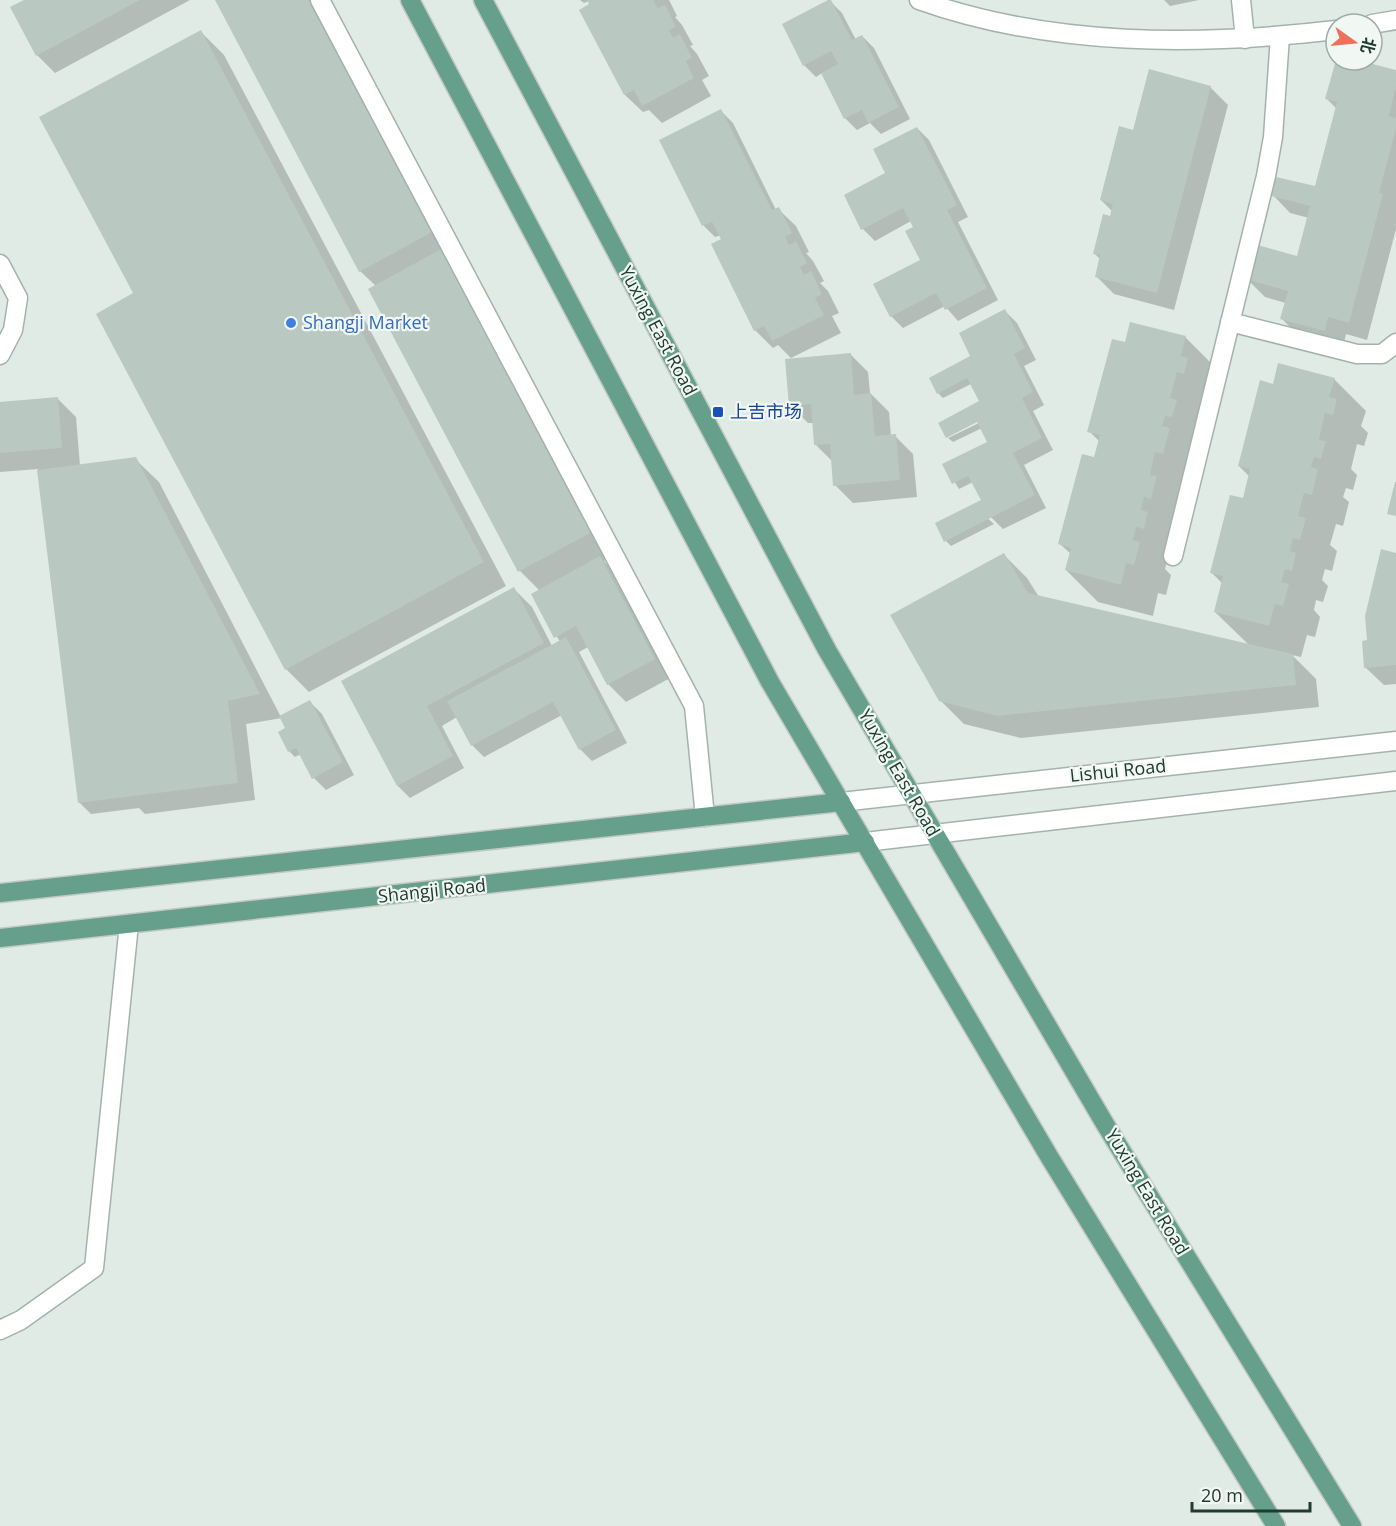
<svg xmlns="http://www.w3.org/2000/svg" width="1396" height="1526" font-family="'Open Sans','Noto Sans SC',sans-serif">
	<rect width="100%" height="100%" fill="#e0ebe5"/>
	<g fill="#0003">
		<polygon points="27,0 190,0 55,73 37,55"/>
		<polygon points="217,0 318,0 614,556 604,561 618,576 672,677 626,702 608,684 588,647 579,652 627,743 592,761 580,749 562,715 484,757 472,745 457,717 442,726 464,768 410,798 398,786 372,736 514,589 532,607 552,646 560,642 533,594 540,591 520,571 376,286 360,271"/>
		<polygon points="580,0 669,0 677,16 675,17 682,25 693,45 690,46 697,54 709,76 702,80 711,96 662,123 649,110 643,112 625,95 581,10 591,5 589,1 584,3"/>
		<polygon points="1164,0 1199,0 1170,6"/>
		<polygon points="830,1 842,13 856,40 862,36 874,48 910,119 881,134 870,123 857,130 845,118 822,73 816,77 804,65"/>
		<polygon points="201,32 224,55 506,586 309,692 286,669 135,294"/>
		<polygon points="1337,60 1351,60 1396,72 1396,229 1367,340 1346,334 1343,348 1300,337 1282,319 1286,303 1265,297 1247,279 1299,258 1309,218 1290,213 1273,195 1316,188 1337,109 1327,99"/>
		<polygon points="1210,87 1228,105 1174,310 1114,294 1096,276 1101,260 1094,253 1113,212 1101,200 1134,132"/>
		<polygon points="721,111 733,123 776,210 778,209 796,226 809,252 806,253 813,261 824,281 820,283 828,291 839,313 832,316 841,333 791,358 778,345 773,348 755,330 721,235 715,237 704,226 661,141"/>
		<polygon points="917,128 929,140 968,217 958,222 998,300 958,321 945,306 903,328 891,316 922,261 915,228 911,221 875,241 863,229 887,174"/>
		<polygon points="1005,311 1017,323 1036,360 1024,366 1044,405 1033,411 1053,450 1024,465 1046,508 1003,529 991,517 986,517 994,524 951,546 946,541 983,500 973,482 959,489 944,465 992,449 982,428 953,442 948,438 979,423 980,402 971,384 943,398 938,393 970,358"/>
		<polygon points="1185,337 1217,369 1165,569 1171,575 1166,595 1158,593 1153,616 1098,602 1066,570 1071,554 1060,544 1100,442 1089,431 1126,344"/>
		<polygon points="850,354 868,372 870,393 889,412 891,436 895,436 913,454 917,497 853,503 835,485 833,462 816,445 814,423 808,423 790,405"/>
		<polygon points="1334,379 1366,411 1361,426 1368,433 1364,446 1357,444 1351,469 1357,475 1353,490 1346,488 1343,497 1349,502 1343,526 1336,524 1330,545 1337,551 1332,571 1325,569 1322,580 1328,586 1323,602 1316,600 1314,610 1320,617 1315,637 1307,635 1301,657 1292,655 1316,679 1319,707 1021,738 964,724 940,700 1004,555 1027,578 1039,597 1249,645 1215,612 1222,583 1211,572 1244,500 1250,477 1239,466 1274,386"/>
		<polygon points="58,399 76,417 80,466 135,459 159,482 281,717 310,702 322,714 354,775 326,790 314,778 301,754 295,757 290,752 280,733 290,734 282,718 246,724 255,800 145,814 139,808 91,814 79,802 38,469 0,472 0,404"/>
		<polygon points="1396,555 1396,684 1384,685 1366,668 1369,641"/>
	</g>
	<g fill="#b9c8c1">
		<polygon points="24,0 140,0 36,56 10,7"/>
		<polygon points="215,0 308,0 432,232 359,272"/>
		<polygon points="587,0 653,0 658,8 665,5 676,27 669,30 673,38 680,34 692,58 686,61 694,78 642,106 634,90 624,95 579,10 589,4"/>
		<polygon points="828,0 831,0 852,40 862,35 899,107 868,123 862,110 844,119 821,73 838,64 831,51 803,66 782,24"/>
		<polygon points="201,30 484,562 285,670 96,314 133,293 39,117"/>
		<polygon points="1336,60 1357,60 1396,70 1396,86 1389,116 1396,118 1396,128 1379,193 1383,194 1349,323 1328,317 1325,331 1280,319 1288,291 1245,279 1254,244 1297,256 1310,206 1271,196 1276,177 1315,186 1337,102 1325,99"/>
		<polygon points="1149,69 1211,86 1157,293 1095,277 1100,255 1093,254 1103,214 1110,216 1113,204 1100,200 1119,126 1133,130"/>
		<polygon points="721,109 772,210 779,207 792,233 785,237 789,245 796,241 807,263 800,267 804,275 811,271 822,294 815,298 824,315 772,341 764,326 754,331 711,244 721,239 712,222 702,226 659,140"/>
		<polygon points="917,127 957,205 947,210 987,288 945,310 936,293 890,317 873,284 920,260 905,231 913,227 903,208 861,230 844,195 885,173 873,149"/>
		<polygon points="441,249 592,532 518,572 368,289"/>
		<polygon points="1005,309 1025,348 1014,354 1033,392 1022,398 1042,438 1013,453 1035,495 944,542 935,523 981,500 968,476 952,484 942,464 987,442 977,422 946,438 938,423 979,401 967,378 937,394 929,378 970,356 959,333"/>
		<polygon points="1130,322 1186,336 1181,356 1188,358 1184,374 1177,372 1170,398 1177,400 1172,417 1165,416 1162,426 1170,428 1163,454 1155,452 1150,475 1157,476 1151,499 1144,497 1141,510 1148,512 1144,529 1136,527 1133,540 1140,542 1134,565 1126,563 1121,585 1065,570 1071,548 1058,544 1082,454 1094,457 1100,435 1087,432 1112,339 1125,342"/>
		<polygon points="851,353 854,395 871,393 875,436 896,434 900,480 833,486 830,444 814,445 811,404 789,406 785,359"/>
		<polygon points="1278,363 1335,378 1329,397 1337,399 1333,415 1325,413 1319,440 1326,441 1321,459 1314,457 1311,467 1318,469 1312,495 1304,493 1298,516 1306,518 1300,540 1293,538 1290,551 1296,553 1292,571 1285,569 1281,582 1289,584 1283,606 1275,604 1269,626 1214,612 1223,576 1210,573 1230,495 1243,498 1250,469 1238,466 1260,380 1273,384"/>
		<polygon points="58,397 62,448 0,453 0,402"/>
		<polygon points="136,457 260,694 228,701 238,783 78,803 37,470"/>
		<polygon points="1395,482 1396,482 1396,516 1387,514"/>
		<polygon points="1381,549 1396,553 1396,665 1364,668 1362,641 1367,640 1365,616"/>
		<polygon points="1004,553 1028,593 1293,654 1296,685 997,716 939,701 890,615"/>
		<polygon points="600,556 655,659 607,685 576,626 554,638 531,594"/>
		<polygon points="514,587 544,643 427,706 453,756 397,786 341,681"/>
		<polygon points="566,637 616,730 579,750 553,702 471,746 447,701"/>
		<polygon points="310,700 343,762 312,779 296,748 288,752 278,732 285,728 279,716"/>
	</g>
	<g fill="none" stroke-linecap="round" stroke-linejoin="round">
		<g stroke="#a3b3ac" stroke-width="21">
			<g id="minor">
				<polyline points="320,0 694,706 705,817"/>
				<path d="M919 0C1051 47 1198 46 1336 30"/>
				<polyline points="1241,0 1245,39"/>
				<polyline points="1372,24 1396,20"/>
				<polyline points="0,264 18,298 13,330 0,355"/>
				<polyline points="1230,322 1357,354 1382,354 1396,343"/>
				<polyline points="1173,556 1266,176 1273,137 1280,36"/>
				<polyline points="841,802 1396,741"/>
				<polyline points="865,842 1396,781"/>
				<polyline points="0,1330 21,1320 94,1268 129,924"/>
			</g>
		</g>
		<g stroke="#c1c8c6" stroke-width="21">
			<g id="major">
				<polyline points="410,0 770,682 1050,1158 1276,1526"/>
				<polyline points="483,0 827,650 1105,1124 1352,1526"/>
				<polyline points="0,893 841,802"/>
				<polyline points="0,938 865,842"/>
			</g>
		</g>
		<use href="#minor" stroke="#fff" stroke-width="18"/>
		<use href="#major" stroke="#669f8b" stroke-width="18"/>
	</g>
	<circle fill="#3f7fe0" stroke="#f1f7f3" stroke-width="2" cx="291" cy="323" r="6"/>
	<rect fill="#1a4fb4" stroke="#f1f7f3" stroke-width="2" x="712" y="406" width="12" height="12" rx="3"/>
	<g text-anchor="middle" stroke-width="4.5" stroke-linejoin="round" paint-order="stroke">
		<g font-size="18" fill="#366cbe" stroke="#f1f7f3" text-anchor="start">
			<text x="303" y="329">Shangji Market</text>
		</g>
		<g font-size="18" fill="#213b32" stroke="#f1f7f3">
			<text transform="translate(658 331) rotate(62)" y="6">Yuxing East Road</text>
			<text transform="translate(1118 771) rotate(-6)" y="6">Lishui Road</text>
			<text transform="translate(899 773) rotate(60)" y="6">Yuxing East Road</text>
			<text transform="translate(432 891) rotate(-6)" y="6">Shangji Road</text>
			<text transform="translate(1147 1192) rotate(59)" y="6">Yuxing East Road</text>
		</g>
		<g font-size="18" fill="#164399" stroke="#f1f7f3" text-anchor="start">
			<text x="730" y="418">上吉市场</text>
		</g>
	</g>
	<g transform="translate(1354 42) rotate(105)"><circle r="28" fill="#f1f7f3" stroke="#9eaca6" stroke-width="1.5"/>
	<path d="M0-4.5L10 22L0 15L-10 22Z" fill="#ee725b"/>
	<text y="-9" font-size="16" font-weight="bold" text-anchor="middle" fill="#213b32">北</text>
	</g>
	<path d="M1192 1502v9h118v-9" fill="none" stroke="#213b32" stroke-width="3"/>
	<text x="1201" y="1502" font-size="18" fill="#213b32" stroke="#f1f7f3" stroke-width="4.5" paint-order="stroke">20 m</text>
</svg>
